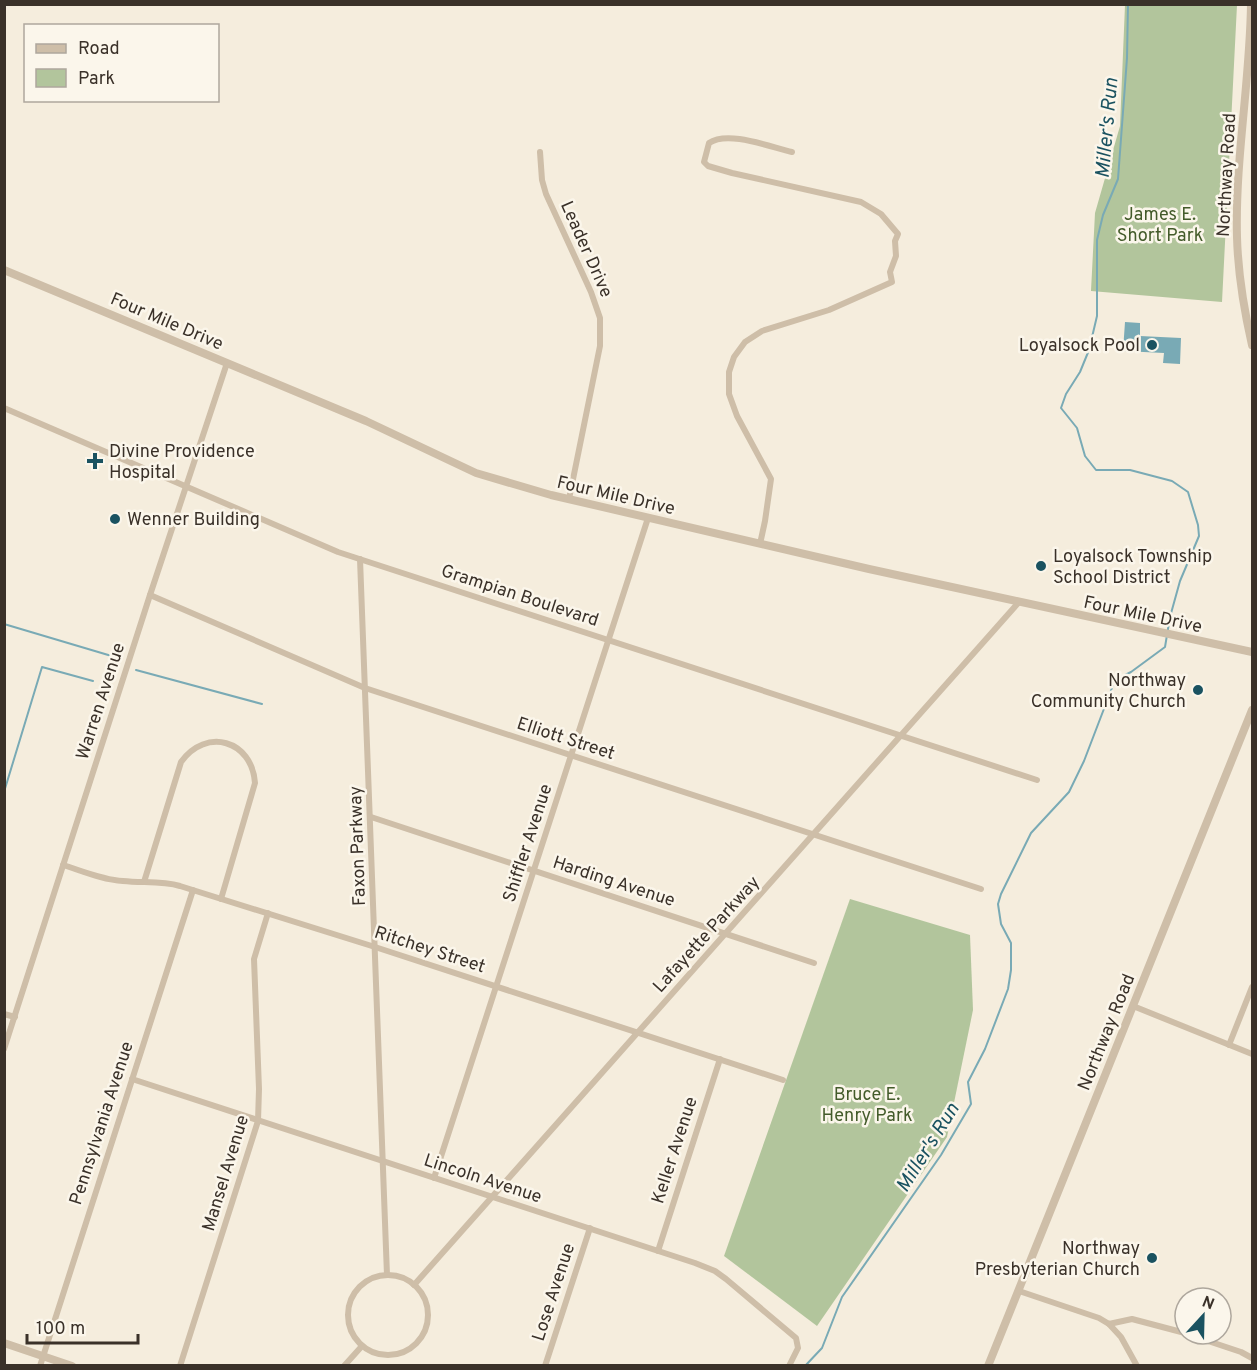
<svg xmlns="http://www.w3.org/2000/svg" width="1257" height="1370" font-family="Overpass,sans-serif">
	<rect width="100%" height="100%" fill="#f5eddd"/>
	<g fill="#b2c59c">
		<polygon points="1125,5 1237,5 1222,302 1091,291 1095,213 1120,126"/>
		<polygon points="850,899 970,935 973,1010 947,1137 817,1326 724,1256"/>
	</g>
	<polygon fill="#79aab5" points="1125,322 1140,323 1140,336 1181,338 1180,364 1163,363 1164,353 1123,351"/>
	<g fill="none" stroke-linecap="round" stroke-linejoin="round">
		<g stroke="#79aab5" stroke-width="2">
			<polyline points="4,624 115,657"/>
			<polyline points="136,670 262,704"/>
			<polyline points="4,792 42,667 93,681"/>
			<polyline points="805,1366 822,1348 842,1297 941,1155 971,1104 968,1082 985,1049 1008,989 1011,970 1011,943 1001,924 998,904 1001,894 1031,833 1069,792 1084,761 1115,680 1131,672 1165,647 1170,617 1180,581 1199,536 1198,525 1188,492 1172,481 1130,470 1096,470 1085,456 1077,428 1061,408 1066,394 1080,372 1089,350 1097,316 1097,240 1103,215 1118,179 1127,58 1128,4"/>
		</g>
		<g stroke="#cebea8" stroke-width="6">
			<polyline points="540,152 542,180 546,194 591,292 600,318 600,346 569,499"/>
			<polyline points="4,408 338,552 1037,780"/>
			<path d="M760 544 765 521 771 479 737 416 729 394V372L734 357 745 342 762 331 829 310 892 282 890 272 896 256 895 241 898 234 881 214 861 202 732 173 708 166 704 162 709 143C728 130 770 147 792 152"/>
			<polyline points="360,559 387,1275"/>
			<polyline points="150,595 365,688 981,889"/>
			<polyline points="371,817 814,963"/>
			<path d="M63 865C82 871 103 880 123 881 143 883 162 881 180 886L375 947 783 1080"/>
			<path d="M144 882 181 762C206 727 252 740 255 783L221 899"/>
			<polyline points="1133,1006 1252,1054"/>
			<polyline points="4,1014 15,1017"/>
			<polyline points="1229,1045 1252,987"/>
			<polyline points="4,1049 150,595 227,363"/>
			<polyline points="132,1079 695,1263 715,1271 726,1279 796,1338 798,1348 789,1366"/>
			<polyline points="434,1178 648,518"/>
			<polyline points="658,1251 720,1059"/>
			<circle cx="388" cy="1315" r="40"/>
			<polyline points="414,1285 1019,602"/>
			<polyline points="1019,1291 1099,1318 1109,1324 1132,1319 1185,1333"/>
			<polyline points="1109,1324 1121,1337 1137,1366"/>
			<polyline points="1187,1334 1241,1352 1252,1358"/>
			<polyline points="40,1366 193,890"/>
			<polyline points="180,1366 258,1121 259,1089 254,959 268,913"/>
			<polyline points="344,1366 362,1346"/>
			<polyline points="545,1366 590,1228"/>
		</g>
		<g stroke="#cebea8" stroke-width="8">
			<path d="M1251 4C1250 82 1235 159 1237 237 1238 274 1244 310 1252 345"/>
			<polyline points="4,270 366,421 476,473 551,495 869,569 1252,652"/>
			<polyline points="4,1343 72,1366"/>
			<polyline points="988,1366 1252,710"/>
		</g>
	</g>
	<g fill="#1a5260" stroke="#fbf6eb" stroke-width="2">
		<circle cx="1152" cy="345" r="6"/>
		<path d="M92 452h6v6h6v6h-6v6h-6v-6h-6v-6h6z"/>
		<circle cx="115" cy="519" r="6"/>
		<circle cx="1041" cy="566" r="6"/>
		<circle cx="1198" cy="690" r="6"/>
		<circle cx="1152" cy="1258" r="6"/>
	</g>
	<g text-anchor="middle" stroke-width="5" stroke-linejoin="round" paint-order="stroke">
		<g font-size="18" fill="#3a3129" stroke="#fbf6eb">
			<text transform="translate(1226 175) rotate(-87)" y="6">Northway Road</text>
			<text transform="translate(587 249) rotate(66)" y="6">Leader Drive</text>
			<text transform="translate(167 321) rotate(23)" y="6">Four Mile Drive</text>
			<text transform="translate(616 495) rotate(13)" y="6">Four Mile Drive</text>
			<text transform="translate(520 595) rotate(18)" y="6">Grampian Boulevard</text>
			<text transform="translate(1143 614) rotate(12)" y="6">Four Mile Drive</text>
			<text transform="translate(100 701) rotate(-72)" y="6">Warren Avenue</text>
			<text transform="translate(566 738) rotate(18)" y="6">Elliott Street</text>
			<text transform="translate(527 843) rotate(-72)" y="6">Shiffler Avenue</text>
			<text transform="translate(357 846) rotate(-92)" y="6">Faxon Parkway</text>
			<text transform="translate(614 881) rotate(18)" y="6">Harding Avenue</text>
			<text transform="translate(706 934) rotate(-48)" y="6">Lafayette Parkway</text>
			<text transform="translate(430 949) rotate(18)" y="6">Ritchey Street</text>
			<text transform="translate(1106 1032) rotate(-68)" y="6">Northway Road</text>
			<text transform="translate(101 1123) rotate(-72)" y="6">Pennsylvania Avenue</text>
			<text transform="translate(674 1150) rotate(-72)" y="6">Keller Avenue</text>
			<text transform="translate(225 1173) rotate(-73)" y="6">Mansel Avenue</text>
			<text transform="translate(483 1178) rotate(18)" y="6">Lincoln Avenue</text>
			<text transform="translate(553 1292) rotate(-72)" y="6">Lose Avenue</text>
		</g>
		<g font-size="18" fill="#435b2a" stroke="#fbf6eb">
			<text x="1160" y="220">James E.<tspan x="1160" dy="21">Short Park</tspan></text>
			<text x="867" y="1100">Bruce E.<tspan x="867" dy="21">Henry Park</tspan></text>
		</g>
		<g font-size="18" fill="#3a3129" stroke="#fbf6eb" text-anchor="end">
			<text x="1140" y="351">Loyalsock Pool</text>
			<text x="109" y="457" text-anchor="start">Divine Providence<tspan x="109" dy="21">Hospital</tspan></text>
			<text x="127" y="525" text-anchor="start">Wenner Building</text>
			<text x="1053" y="562" text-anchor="start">Loyalsock Township<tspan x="1053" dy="21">School District</tspan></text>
			<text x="1186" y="686">Northway<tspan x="1186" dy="21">Community Church</tspan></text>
			<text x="1140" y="1254">Northway<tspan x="1140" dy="21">Presbyterian Church</tspan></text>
		</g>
		<g font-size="20" font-style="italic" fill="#1a5260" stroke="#fbf6eb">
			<text transform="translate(1106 128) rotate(-85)" y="7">Miller's Run</text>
			<text transform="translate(927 1147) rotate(-58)" y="7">Miller's Run</text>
		</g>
	</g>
	<rect width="1257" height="1370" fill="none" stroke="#3a3129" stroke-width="12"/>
	<rect x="24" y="24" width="195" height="78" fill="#fbf6eb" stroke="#aea79d" stroke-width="1.5"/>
	<rect x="36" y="44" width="30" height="9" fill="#cebea8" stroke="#aea79d" stroke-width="1.5"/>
	<text x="78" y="54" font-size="18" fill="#3a3129">Road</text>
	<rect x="36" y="69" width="30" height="18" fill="#b2c59c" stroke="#aea79d" stroke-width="1.5"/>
	<text x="78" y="84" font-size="18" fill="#3a3129">Park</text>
	<g transform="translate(1203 1316) rotate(22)"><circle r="28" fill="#fbf6eb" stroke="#aea79d" stroke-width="1.5"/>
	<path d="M0-4.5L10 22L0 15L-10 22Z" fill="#1a5260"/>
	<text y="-9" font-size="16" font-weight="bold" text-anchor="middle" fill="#3a3129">N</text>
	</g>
	<path d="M27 1334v9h111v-9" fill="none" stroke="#3a3129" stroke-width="3"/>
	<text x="36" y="1334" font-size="18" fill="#3a3129" stroke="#fbf6eb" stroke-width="4.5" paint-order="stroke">100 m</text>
</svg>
